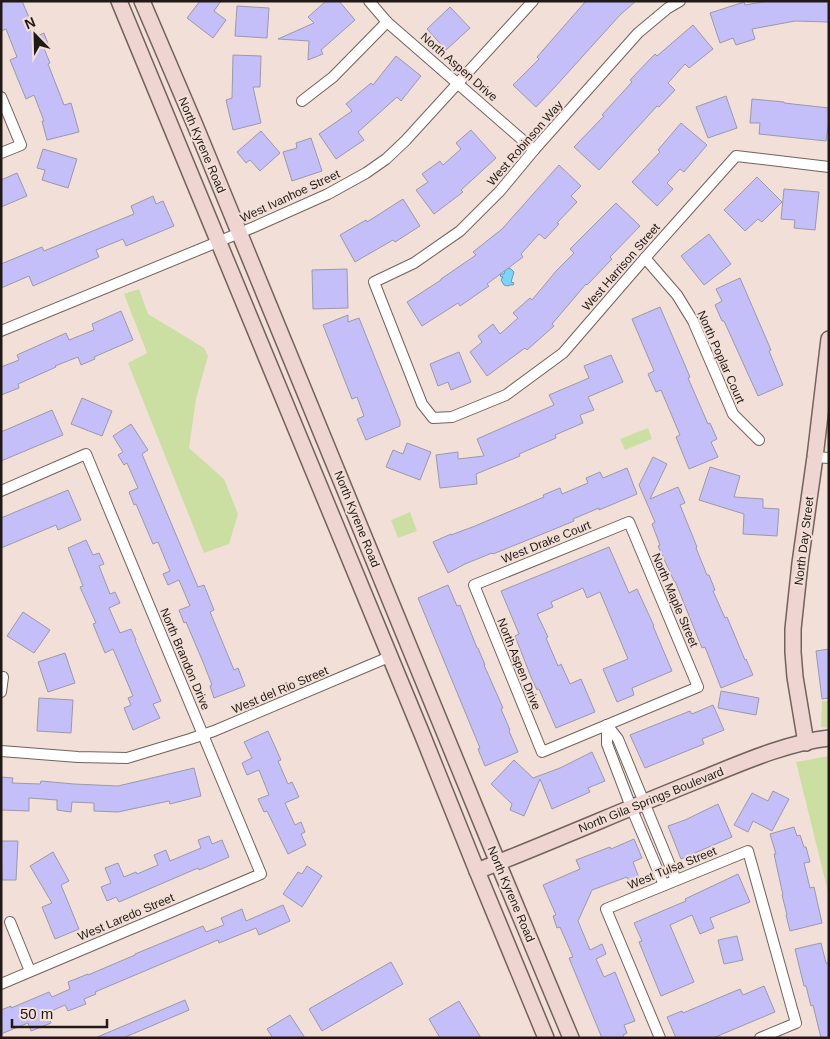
<svg xmlns="http://www.w3.org/2000/svg" width="830" height="1039" font-family="Arial,sans-serif">
	<rect width="100%" height="100%" fill="#f2e0d8"/>
	<g fill="#ccdfa3">
		<polygon points="139,289 148,314 204,348 208,356 196,399 189,448 224,479 238,514 229,544 204,553 128,363 147,353 124,294"/>
		<polygon points="648,428 652,439 625,450 620,439"/>
		<polygon points="410,512 417,531 398,538 391,520"/>
		<polygon points="822,701 829,701 829,728 821,727"/>
		<polygon points="829,756 829,896 796,762"/>
	</g>
	<polygon fill="#7cd4fb" stroke="#609cb6" points="507,268 511,269 514,272 511,282 514,283 513,285 510,285 508,286 504,285 501,280 503,277 501,277 500,274 504,274 505,270"/>
	<g fill="#c5bff9" stroke="#9a99a9">
		<polygon points="1,1 22,1 37,36 44,33 48,44 43,46 50,63 48,64 64,105 71,103 79,132 47,140 42,121 44,121 34,95 26,99 10,60 17,57 6,29 1,31"/>
		<polygon points="200,1 221,1 214,11 226,20 213,38 187,18"/>
		<polygon points="326,1 339,1 355,20 321,50 323,54 308,60 309,41 278,39 314,23 308,17"/>
		<polygon points="586,1 636,1 620,15 554,88 536,107 513,85 539,59 537,57"/>
		<polygon points="768,1 829,1 829,22 795,21 752,29 755,39 736,45 733,38 720,43 710,13 744,2 745,5"/>
		<polygon points="237,6 269,8 267,38 235,36"/>
		<polygon points="450,7 470,28 446,50 427,29"/>
		<polygon points="693,25 713,49 689,68 685,64 668,83 675,90 659,107 657,106 599,170 574,147 604,116 602,115 632,82 630,80 655,54 657,56"/>
		<polygon points="233,55 261,56 260,87 253,87 261,123 233,130 226,100 232,98"/>
		<polygon points="396,56 421,76 401,101 397,97 358,132 364,140 336,159 319,134 352,111 346,104 371,83 373,85"/>
		<polygon points="726,96 737,128 708,138 696,107"/>
		<polygon points="752,99 784,102 784,103 829,108 829,121 826,141 759,134 760,123 750,123"/>
		<polygon points="681,123 707,145 684,172 680,169 667,183 673,189 657,206 632,182 660,152 658,150"/>
		<polygon points="471,130 496,158 461,190 463,192 434,214 416,190 428,182 422,174 440,161 443,165 461,149 456,143"/>
		<polygon points="261,131 280,153 260,171 250,160 246,163 237,152"/>
		<polygon points="311,138 322,171 292,181 283,152 297,148 296,143"/>
		<polygon points="43,149 77,159 68,188 42,180 45,170 37,168"/>
		<polygon points="559,165 581,186 571,196 577,202 557,223 559,224 545,239 539,234 521,254 523,257 487,284 489,286 460,306 458,303 422,326 407,302 441,280 441,279 476,255 473,252 502,229"/>
		<polygon points="17,173 27,196 1,207 1,180"/>
		<polygon points="757,177 782,202 762,222 758,219 745,231 724,210"/>
		<polygon points="784,189 819,192 815,230 794,228 795,220 781,219"/>
		<polygon points="153,196 156,204 163,201 174,226 126,246 123,239 96,250 99,257 33,286 29,276 1,288 1,264 42,247 44,251 134,214 131,206"/>
		<polygon points="403,199 420,226 395,242 393,240 355,262 340,235 366,220 367,222"/>
		<polygon points="616,203 640,226 610,257 612,259 587,285 586,284 552,324 554,326 527,350 525,348 487,376 470,352 482,342 478,336 493,324 500,334 518,318 513,313 530,298 532,300 557,270 574,253 570,249"/>
		<polygon points="709,234 731,264 704,285 681,256"/>
		<polygon points="347,269 348,308 313,309 312,270"/>
		<polygon points="740,278 771,350 769,351 783,385 758,396 724,321 722,321 715,305 722,301 716,289"/>
		<polygon points="660,307 690,377 688,378 708,424 710,423 717,439 711,442 718,457 689,469 676,437 680,435 661,390 656,392 648,374 654,371 632,319"/>
		<polygon points="121,311 133,340 94,357 95,359 81,365 78,357 55,366 56,367 18,384 19,388 1,395 1,367 19,360 17,355 66,333 69,340 94,330 92,324"/>
		<polygon points="348,315 348,322 359,318 400,421 400,426 366,440 357,419 364,416 357,397 352,399 323,325"/>
		<polygon points="459,352 471,382 451,390 448,382 438,386 430,364"/>
		<polygon points="611,355 623,382 588,397 594,410 580,415 583,423 555,435 556,438 519,454 520,456 476,474 477,484 440,488 436,455 458,452 458,459 484,456 477,439 554,405 549,395 589,378 584,366"/>
		<polygon points="82,398 112,411 102,436 71,424"/>
		<polygon points="52,410 63,435 1,461 1,432"/>
		<polygon points="131,424 148,450 142,454 198,587 204,585 214,610 210,612 234,670 238,668 245,686 214,698 210,686 212,685 203,662 186,622 184,623 179,610 190,606 179,580 168,585 163,574 170,571 158,542 153,544 136,504 134,505 129,492 138,488 127,463 124,465 118,455 123,452 113,436"/>
		<polygon points="407,443 431,452 420,480 386,467 393,450 403,454"/>
		<polygon points="653,457 667,464 650,499 678,487 685,503 680,505 697,547 696,548 707,575 709,575 715,590 713,591 725,618 727,617 745,660 746,659 753,675 721,688 705,647 702,648 675,581 674,581 658,546 660,545 652,524 655,522 639,485"/>
		<polygon points="710,467 740,476 734,497 763,499 763,508 779,509 777,536 743,534 744,514 699,500"/>
		<polygon points="627,468 637,494 599,510 599,508 573,519 574,521 535,537 493,554 492,553 465,564 448,573 433,542 451,534 451,535 475,526 544,497 543,495 560,488 562,494 588,483 586,478 600,472 603,478"/>
		<polygon points="68,490 81,520 58,530 56,525 1,548 1,518"/>
		<polygon points="86,540 93,555 99,553 104,564 99,566 110,594 115,592 120,603 109,608 120,633 131,629 136,640 135,640 161,701 153,704 160,718 133,730 124,708 131,705 128,698 133,696 113,649 105,653 93,624 96,623 80,587 83,586 68,548"/>
		<polygon points="609,547 629,593 637,589 654,626 653,626 672,671 632,688 634,695 617,702 603,669 628,659 600,592 587,598 583,588 551,602 553,607 537,614 548,637 546,638 558,666 561,664 570,684 581,679 595,712 556,728 539,689 537,690 531,677 515,636 519,634 501,591"/>
		<polygon points="448,585 457,606 460,605 477,648 478,648 485,665 484,665 503,708 501,709 510,730 509,731 518,752 485,766 478,749 480,748 418,598"/>
		<polygon points="23,612 50,630 34,653 7,636"/>
		<polygon points="829,649 829,698 822,699 816,651"/>
		<polygon points="65,653 75,683 48,692 38,662"/>
		<polygon points="721,691 759,698 756,715 718,708"/>
		<polygon points="39,698 73,700 71,733 37,731"/>
		<polygon points="713,705 724,730 702,739 704,744 645,768 630,735 690,711 692,714"/>
		<polygon points="268,731 281,760 278,761 288,784 292,782 299,797 285,803 295,825 301,822 305,832 301,834 306,845 288,854 267,811 264,812 258,799 269,795 259,770 247,775 242,763 252,758 244,742"/>
		<polygon points="592,752 605,781 588,788 590,792 552,809 540,779 524,816 510,810 512,804 491,784 514,760 533,778 560,768"/>
		<polygon points="194,768 201,796 170,804 169,801 118,812 94,811 94,803 72,802 71,812 57,810 57,800 29,798 29,811 1,810 1,777 13,778 12,783 40,784 41,781 74,784 118,786"/>
		<polygon points="773,791 789,799 772,831 753,821 748,832 734,825 752,793 768,801"/>
		<polygon points="718,804 732,837 681,859 668,826 685,820"/>
		<polygon points="794,827 797,836 800,835 804,847 806,847 810,862 804,863 810,888 814,887 822,923 790,931 786,915 787,915 782,895 783,895 774,854 776,854 770,834"/>
		<polygon points="209,836 212,844 222,840 229,857 199,870 198,868 119,902 116,897 107,901 101,887 111,883 105,868 118,863 124,877 136,872 137,874 158,865 154,855 166,850 170,861 201,848 198,840"/>
		<polygon points="634,839 642,858 633,862 639,878 629,882 627,877 592,890 578,921 590,950 602,944 606,954 596,959 604,977 615,972 635,1021 624,1025 627,1033 623,1035 624,1038 602,1038 569,958 573,957 560,927 557,928 553,916 556,915 543,885 580,869 576,860 610,847 611,849"/>
		<polygon points="1,841 18,841 16,880 2,880"/>
		<polygon points="53,852 69,881 61,885 79,929 55,939 42,907 52,903 30,866"/>
		<polygon points="307,866 322,876 302,907 283,894 298,872 302,874"/>
		<polygon points="738,874 750,902 710,918 714,928 700,934 692,915 670,925 694,982 661,996 639,942 642,941 634,923 686,901 685,899"/>
		<polygon points="283,905 290,921 259,935 256,928 219,943 218,940 95,992 96,994 84,999 86,1004 68,1011 65,1005 47,1013 51,1023 31,1031 28,1023 1,1034 1,1010 11,1006 11,1008 49,992 52,997 70,989 68,982 88,974 88,975 135,955 135,954 203,926 206,932 224,925 221,918 242,909 246,921"/>
		<polygon points="737,936 743,960 724,964 718,940"/>
		<polygon points="821,943 826,963 829,963 829,1038 821,1038 813,1005 811,1006 806,986 804,986 795,949"/>
		<polygon points="391,962 403,984 322,1031 309,1009"/>
		<polygon points="764,986 775,1012 713,1038 676,1038 667,1017 682,1011 683,1013 740,989 743,995"/>
		<polygon points="185,1000 189,1010 123,1038 95,1038"/>
		<polygon points="459,1001 481,1038 440,1038 429,1019"/>
		<polygon points="290,1015 305,1038 273,1038 267,1029"/>
	</g>
	<g fill="none" stroke-linecap="round" stroke-linejoin="round">
		<g stroke="#72625b" stroke-width="12">
			<g id="street">
				<polyline points="369,1 387,22 534,150"/>
				<polyline points="680,1 668,8 638,33 534,150 500,191 460,231 414,263 374,282 422,404 433,418 452,417 506,395 563,353 645,258 736,156 829,167"/>
				<polyline points="1,97 21,145 1,153"/>
				<polyline points="302,101 333,77 387,22"/>
				<polyline points="645,258 677,295 693,321 733,414 759,440"/>
				<polyline points="1,331 254,227 328,194 366,173 386,159 406,140 533,1"/>
				<polyline points="815,457 829,458"/>
				<polyline points="1,491 86,454 261,874 1,984"/>
				<polygon points="629,522 698,687 542,752 474,585"/>
				<polyline points="1,692 3,677"/>
				<polyline points="607,725 607,744 631,807 664,885"/>
				<polyline points="607,725 618,739 676,880"/>
				<polyline points="1,751 78,757 127,758 190,739 214,731 389,657"/>
				<polyline points="10,922 30,971"/>
				<polyline points="660,1038 606,909 748,851 796,1023 760,1038"/>
			</g>
		</g>
		<g stroke="#72625b" stroke-width="18">
			<g id="secondary">
				<polyline points="119,1 422,734 477,871 546,1038"/>
				<polyline points="142,1 195,125 498,863 571,1038"/>
				<polyline points="806,743 795,677 793,652 793,629 800,563 815,457 829,339"/>
				<path d="M477 871C551 842 624 810 699 780 739 764 785 743 829 738"/>
			</g>
		</g>
		<use href="#street" stroke="#fff" stroke-width="10"/>
		<use href="#secondary" stroke="#efd5d1" stroke-width="15"/>
	</g>
	<g text-anchor="middle" stroke-width="4" stroke-linejoin="round" paint-order="stroke">
		<g font-size="12" fill="#201916" stroke="#f2e0d8">
			<text transform="translate(459 67) rotate(41)" y="4">North Aspen Drive</text>
			<text transform="translate(525 143) rotate(-49)" y="4">West Robinson Way</text>
			<text transform="translate(202 145) rotate(67)" y="4">North Kyrene Road</text>
			<text transform="translate(290 196) rotate(-25)" y="4">West Ivanhoe Street</text>
			<text transform="translate(621 267) rotate(-49)" y="4">West Harrison Street</text>
			<text transform="translate(721 357) rotate(66)" y="4">North Poplar Court</text>
			<text transform="translate(357 519) rotate(68)" y="4">North Kyrene Road</text>
			<text transform="translate(804 541) rotate(-83)" y="4">North Day Street</text>
			<text transform="translate(546 542) rotate(-22)" y="4">West Drake Court</text>
			<text transform="translate(675 600) rotate(67)" y="4">North Maple Street</text>
			<text transform="translate(185 659) rotate(67)" y="4">North Brandon Drive</text>
			<text transform="translate(519 664) rotate(68)" y="4">North Aspen Drive</text>
			<text transform="translate(280 690) rotate(-23)" y="4">West del Rio Street</text>
			<text transform="translate(651 800) rotate(-22)" y="4">North Gila Springs Boulevard</text>
			<text transform="translate(672 868) rotate(-22)" y="4">West Tulsa Street</text>
			<text transform="translate(511 894) rotate(67)" y="4">North Kyrene Road</text>
			<text transform="translate(126 917) rotate(-23)" y="4">West Laredo Street</text>
		</g>
	</g>
	<rect width="830" height="1039" fill="none" stroke="#201916" stroke-width="5"/>
	<g transform="translate(35 35) rotate(337)" stroke="#f2e0d8" stroke-width="4" paint-order="stroke">
	<path d="M0-4L9 19L0 12L-9 19Z" fill="#201916"/>
	<text y="-8" font-size="14" font-weight="bold" text-anchor="middle" fill="#201916">N</text>
	</g>
	<path d="M12 1019v8h95v-8" fill="none" stroke="#201916" stroke-width="2.5"/>
	<text x="20" y="1019" font-size="15" fill="#201916" stroke="#f2e0d8" stroke-width="4" paint-order="stroke">50 m</text>
</svg>
